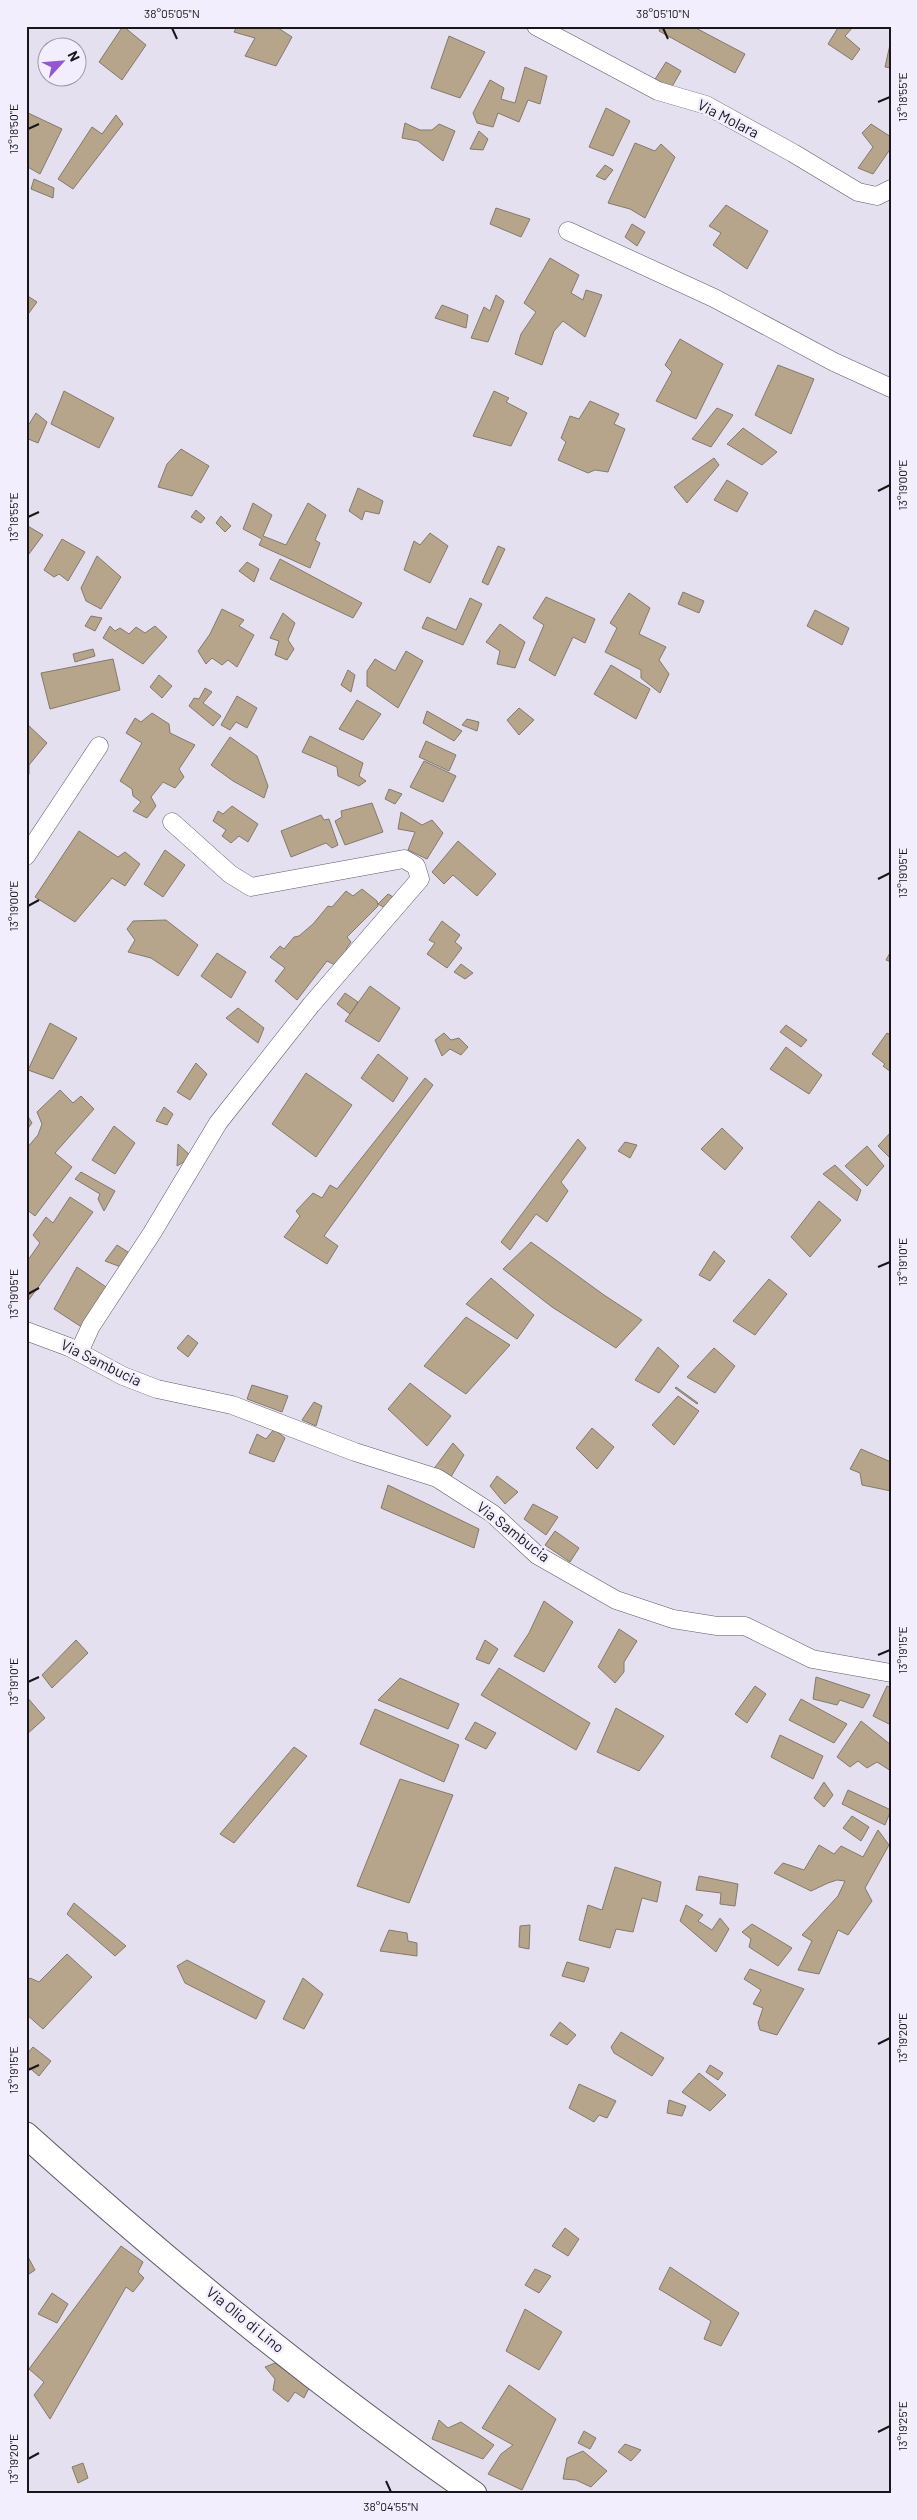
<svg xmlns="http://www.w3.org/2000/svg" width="917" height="2520" font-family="Barlow,sans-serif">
	<rect width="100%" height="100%" fill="#e5e0f0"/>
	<g fill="#b7a58b" stroke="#827a6d">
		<polygon points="123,26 146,45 122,80 99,62"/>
		<polygon points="237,26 275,26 292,37 276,66 245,56 255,38 234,32"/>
		<polygon points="661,26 692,26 745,54 735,73 659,31"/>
		<polygon points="839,26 854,26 845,36 860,49 852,60 828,44"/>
		<polygon points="449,36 485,52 460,98 431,88"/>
		<polygon points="891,40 891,68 885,67"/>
		<polygon points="666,62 681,71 670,90 652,84"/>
		<polygon points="525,67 547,76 540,104 528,100 519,122 498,113 493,127 477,123 473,113 490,80 504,88 501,99 515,103"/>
		<polygon points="606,108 630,121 613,156 589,147"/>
		<polygon points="26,112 62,129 40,174 26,166"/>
		<polygon points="116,115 123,124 73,189 58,179 92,127 102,134"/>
		<polygon points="405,123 420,130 432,130 439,124 455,131 443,161 418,141 402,138"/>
		<polygon points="871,124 891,137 891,148 873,174 858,168 873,147 862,133"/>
		<polygon points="479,131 488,139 483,150 470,149"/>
		<polygon points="635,143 655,151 661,144 675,157 645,218 630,209 608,203"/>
		<polygon points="605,165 613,170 605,180 596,176"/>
		<polygon points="34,179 54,188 53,198 31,189"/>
		<polygon points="726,205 768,231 747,269 713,245 721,233 709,226"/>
		<polygon points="496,208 530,219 521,237 490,224"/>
		<polygon points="632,224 645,232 637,246 625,237"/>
		<polygon points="550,258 579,275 571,293 583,300 586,290 602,295 585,337 563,321 554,331 542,365 515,354 521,334 536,312 524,303"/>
		<polygon points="26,295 37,302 26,317"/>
		<polygon points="496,295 504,301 488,342 471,338 484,307 490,311"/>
		<polygon points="442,305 468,315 466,328 435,318"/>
		<polygon points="680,339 723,364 696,419 656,401 672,372 665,365"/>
		<polygon points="778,365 814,379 791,434 755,415"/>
		<polygon points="64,391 114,418 99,448 51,424"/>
		<polygon points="494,391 509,398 506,402 527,413 511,446 473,436"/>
		<polygon points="590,401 619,414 614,424 625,429 608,472 595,470 588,473 558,460 566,442 561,438 570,416 579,419"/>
		<polygon points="717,408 733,415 711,447 692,439"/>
		<polygon points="36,413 47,422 38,443 26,438 26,429"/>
		<polygon points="743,428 777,452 762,465 727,444"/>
		<polygon points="181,449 209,466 192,496 158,487 167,464"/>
		<polygon points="714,458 719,465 687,503 674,487"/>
		<polygon points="727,480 748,493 737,512 714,500"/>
		<polygon points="358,488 383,501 379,514 365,511 362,520 349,511"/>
		<polygon points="253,503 272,515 263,536 286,545 308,503 326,515 315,540 320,543 310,568 259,545 262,539 243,529"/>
		<polygon points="196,510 205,518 201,523 191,517"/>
		<polygon points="221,516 231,526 225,532 216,523"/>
		<polygon points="26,525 43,535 26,558"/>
		<polygon points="430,533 448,546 430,583 404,570 414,541 420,545"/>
		<polygon points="62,539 85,552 68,581 59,574 54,577 44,570"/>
		<polygon points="498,546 505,549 488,585 482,582"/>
		<polygon points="97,556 121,577 101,609 86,601 81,588"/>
		<polygon points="280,559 362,603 353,618 270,579"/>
		<polygon points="247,562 259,569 254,582 239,571"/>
		<polygon points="683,592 704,601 699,613 678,604"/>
		<polygon points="629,593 650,608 639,634 666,647 659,660 669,674 660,693 641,678 641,670 605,652 617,628 610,623"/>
		<polygon points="546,597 595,619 585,643 573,637 555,676 529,660 544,625 533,618"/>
		<polygon points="470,598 482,604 463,645 422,628 427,617 456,630"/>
		<polygon points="222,609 244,620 239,626 254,635 237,667 228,660 222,665 212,658 206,664 198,651 210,634"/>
		<polygon points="815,610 849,628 842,645 807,626"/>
		<polygon points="283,613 295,623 288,640 294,649 287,660 275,655 279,641 270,638"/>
		<polygon points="91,616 102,618 95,631 85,626"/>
		<polygon points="500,624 525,642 515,668 497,664 500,651 486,642"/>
		<polygon points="110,626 115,631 120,628 129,634 136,627 145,633 155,626 167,637 143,664 103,638"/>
		<polygon points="93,649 95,656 75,662 73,654"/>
		<polygon points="406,651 423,661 398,708 367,686 367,671 375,659 395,671"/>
		<polygon points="113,659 120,690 50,709 41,673"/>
		<polygon points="611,665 650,689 636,719 594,694"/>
		<polygon points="348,670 355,675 351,692 341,685"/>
		<polygon points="159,675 172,686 162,698 150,687"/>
		<polygon points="205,688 212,692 203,703 221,716 213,726 189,706 194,698 199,699"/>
		<polygon points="237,696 257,708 247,728 236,722 230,730 221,725"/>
		<polygon points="357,700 381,714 363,740 339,729"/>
		<polygon points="519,708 534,720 519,735 507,720"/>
		<polygon points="427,711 462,731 454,741 423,723"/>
		<polygon points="152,713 169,724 170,733 195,745 179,769 184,777 175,788 163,782 151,797 156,806 147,818 133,811 141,802 133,796 132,789 120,781 142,743 126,733 135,718 141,722"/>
		<polygon points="467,719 479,722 477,731 462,725"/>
		<polygon points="27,724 47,743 29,765 29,774 26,778"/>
		<polygon points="310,736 363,763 359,776 366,781 359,786 338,776 337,767 302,752"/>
		<polygon points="230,737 257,756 268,786 264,798 233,781 211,765"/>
		<polygon points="426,741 456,755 449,771 419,757"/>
		<polygon points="424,761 456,776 443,802 410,787"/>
		<polygon points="389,789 402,794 395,804 385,799"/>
		<polygon points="372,803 383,832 345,845 335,821 342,817 341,811"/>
		<polygon points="232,806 258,824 248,842 239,836 231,843 222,836 226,830 213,821 218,811 223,814"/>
		<polygon points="401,812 422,825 432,820 443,833 427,859 408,850 415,832 398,829"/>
		<polygon points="321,815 324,820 329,819 338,845 332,848 326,843 291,857 281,831"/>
		<polygon points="79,831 118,857 125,852 140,864 125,886 112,878 75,922 35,897"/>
		<polygon points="458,841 496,874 477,896 453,875 444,884 432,872"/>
		<polygon points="165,850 185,865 163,897 144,884"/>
		<polygon points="362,889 377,901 378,906 347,937 351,942 346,949 350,952 335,965 327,961 297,1000 275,981 285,968 270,957 280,946 284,949 294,937 299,936 313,924 328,906 332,907 346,891 353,896"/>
		<polygon points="388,894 395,898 387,909 378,904"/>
		<polygon points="166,920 198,945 178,976 151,958 128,952 135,940 127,929 133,921"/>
		<polygon points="442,921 460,935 455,942 462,948 447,968 427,954 435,943 429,940"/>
		<polygon points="891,951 891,962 886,960"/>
		<polygon points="217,953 246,972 231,998 201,976"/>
		<polygon points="461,964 473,973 465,979 454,972"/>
		<polygon points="370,986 400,1008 379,1042 345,1021"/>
		<polygon points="345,993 358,1002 350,1014 337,1004"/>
		<polygon points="238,1008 264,1028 258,1043 226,1018"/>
		<polygon points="50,1023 77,1038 53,1079 28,1070"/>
		<polygon points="786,1025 807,1040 801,1047 780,1032"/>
		<polygon points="444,1033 451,1040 459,1038 468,1047 461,1055 450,1049 442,1056 435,1040"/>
		<polygon points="887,1033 891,1035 891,1072 883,1066 885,1064 872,1054"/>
		<polygon points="786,1047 822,1075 809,1094 770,1069"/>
		<polygon points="378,1054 408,1078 393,1102 361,1078"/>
		<polygon points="196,1063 207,1074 190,1100 177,1092"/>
		<polygon points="306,1073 352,1105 316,1157 272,1124"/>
		<polygon points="425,1078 433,1085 324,1236 338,1246 327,1264 284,1237 300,1216 296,1211 313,1193 322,1198 330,1185 337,1189"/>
		<polygon points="60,1090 73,1103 81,1096 94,1109 55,1153 72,1167 35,1216 26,1209 26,1149 38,1135 42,1124 37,1112"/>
		<polygon points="164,1107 173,1114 167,1125 156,1121"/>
		<polygon points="26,1113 32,1123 26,1131"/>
		<polygon points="114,1126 135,1143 115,1174 92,1160"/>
		<polygon points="722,1128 743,1148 725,1170 701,1149"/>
		<polygon points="891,1132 891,1157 890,1158 878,1146"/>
		<polygon points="578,1139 586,1148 561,1182 568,1191 547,1222 536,1214 510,1250 501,1242"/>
		<polygon points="625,1142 637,1145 630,1158 618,1151"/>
		<polygon points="178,1144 192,1157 177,1166"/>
		<polygon points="867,1146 884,1166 867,1186 845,1166"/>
		<polygon points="835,1165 861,1190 857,1201 823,1174"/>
		<polygon points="81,1172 115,1191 104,1211 98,1199 100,1194 75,1179"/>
		<polygon points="70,1197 93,1212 28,1301 26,1263 40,1243 33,1235 46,1217 53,1223"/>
		<polygon points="819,1201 841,1220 810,1257 791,1237"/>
		<polygon points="531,1242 604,1295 642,1320 616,1348 552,1307 503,1269"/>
		<polygon points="117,1245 131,1254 121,1267 105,1261"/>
		<polygon points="714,1251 725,1261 710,1281 699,1275"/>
		<polygon points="77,1267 109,1289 83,1328 54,1309"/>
		<polygon points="491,1278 534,1315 517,1339 466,1304"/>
		<polygon points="769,1279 787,1294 755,1335 733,1321"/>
		<polygon points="466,1317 510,1345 466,1394 424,1366"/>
		<polygon points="188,1335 198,1343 188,1357 177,1348"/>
		<polygon points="658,1347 679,1366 659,1393 635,1380"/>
		<polygon points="714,1348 735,1366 715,1393 687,1377"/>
		<polygon points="410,1383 451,1416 427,1446 388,1409"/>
		<polygon points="252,1385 288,1396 282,1412 247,1399"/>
		<polygon points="676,1387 698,1403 697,1404 675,1388"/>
		<polygon points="678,1396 699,1411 674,1445 652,1425"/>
		<polygon points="314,1402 322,1406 316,1426 302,1420"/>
		<polygon points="592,1428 614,1447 597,1469 576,1448"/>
		<polygon points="274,1429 285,1438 274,1462 249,1453 257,1434 266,1439"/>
		<polygon points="453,1443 464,1455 449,1480 433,1470"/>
		<polygon points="861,1449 891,1462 891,1491 862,1485 860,1473 850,1469"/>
		<polygon points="497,1476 518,1492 505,1504 490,1486"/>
		<polygon points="388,1485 479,1529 474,1548 381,1508"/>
		<polygon points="533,1504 558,1517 546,1535 524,1519"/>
		<polygon points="555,1531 579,1548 570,1562 545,1545"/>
		<polygon points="544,1601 573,1622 544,1672 514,1656 529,1633"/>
		<polygon points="619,1629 637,1641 624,1662 624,1672 615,1683 598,1667"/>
		<polygon points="76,1640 88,1653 52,1688 42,1675"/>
		<polygon points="485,1640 498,1649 489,1664 476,1659"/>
		<polygon points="499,1668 590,1723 576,1750 481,1695"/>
		<polygon points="816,1677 870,1695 863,1708 840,1700 837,1705 813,1699"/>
		<polygon points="400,1678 459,1704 448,1729 378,1700"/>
		<polygon points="755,1686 766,1694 747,1723 735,1714"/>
		<polygon points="887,1686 891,1688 891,1725 873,1716"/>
		<polygon points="26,1696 45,1718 26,1735"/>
		<polygon points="801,1699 847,1724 834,1743 789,1720"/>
		<polygon points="616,1708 664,1736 639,1771 597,1752"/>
		<polygon points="375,1709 459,1745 444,1782 360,1744"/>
		<polygon points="861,1721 891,1745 891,1771 877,1762 867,1768 858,1761 850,1767 837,1757"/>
		<polygon points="475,1722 496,1733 486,1749 465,1739"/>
		<polygon points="780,1735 823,1756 813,1779 771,1757"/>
		<polygon points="294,1747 307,1756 234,1843 220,1834"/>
		<polygon points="400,1779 453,1795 409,1903 357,1886"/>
		<polygon points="824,1782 833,1795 824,1807 814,1798"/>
		<polygon points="848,1790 891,1810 885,1825 842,1804"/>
		<polygon points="852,1816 869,1827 861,1841 843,1828"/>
		<polygon points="878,1830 889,1845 865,1888 872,1901 848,1935 838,1930 819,1974 798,1970 812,1941 802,1935 838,1896 845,1881 837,1880 828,1883 811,1891 774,1873 783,1863 804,1870 819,1845 834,1854 841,1846 863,1857"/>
		<polygon points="615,1867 661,1882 657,1902 642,1898 633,1932 616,1929 610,1948 579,1940 588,1905 602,1910"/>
		<polygon points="699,1876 738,1884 735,1906 720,1904 721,1893 696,1890"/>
		<polygon points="74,1903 126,1946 115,1956 67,1914"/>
		<polygon points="686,1905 703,1915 698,1921 712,1930 720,1918 729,1929 716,1952 680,1921"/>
		<polygon points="752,1924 792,1948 778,1966 749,1947 751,1939 742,1932"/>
		<polygon points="530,1925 529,1949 519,1947 520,1926"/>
		<polygon points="389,1930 407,1933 408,1941 417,1943 417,1956 380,1951"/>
		<polygon points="67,1954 92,1977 43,2029 26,2014 26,1982 30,1978 39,1982"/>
		<polygon points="187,1960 265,2001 256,2019 185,1983 177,1966"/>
		<polygon points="567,1962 589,1968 584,1982 562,1976"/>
		<polygon points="750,1969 804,1989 777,2035 760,2030 758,2023 763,2008 753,2004 761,1990 744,1979"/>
		<polygon points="303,1978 323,1994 304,2029 283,2019"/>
		<polygon points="560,2022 576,2035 567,2045 550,2035"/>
		<polygon points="621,2032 664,2058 652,2076 614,2053 611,2047"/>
		<polygon points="33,2047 51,2061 39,2076 26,2065 26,2055"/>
		<polygon points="710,2065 723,2073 718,2080 706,2072"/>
		<polygon points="699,2073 726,2095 710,2111 682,2092"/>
		<polygon points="579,2084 616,2101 607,2118 599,2115 594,2122 569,2108"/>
		<polygon points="669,2100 686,2106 682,2116 667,2113"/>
		<polygon points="565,2228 579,2239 568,2256 552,2246"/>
		<polygon points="121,2246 143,2262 138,2272 144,2278 133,2292 126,2287 50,2419 34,2395 44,2382 29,2369"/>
		<polygon points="26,2253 35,2270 26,2276"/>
		<polygon points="670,2267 739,2313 721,2346 704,2339 711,2321 659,2289"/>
		<polygon points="535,2269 551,2276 539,2293 525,2285"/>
		<polygon points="52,2293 68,2304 57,2323 38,2314"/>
		<polygon points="525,2309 562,2332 539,2370 506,2351"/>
		<polygon points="275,2363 309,2388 304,2398 295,2392 288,2402 273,2390 275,2379 265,2367"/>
		<polygon points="509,2385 556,2419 522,2490 488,2474 501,2454 513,2445 482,2428"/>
		<polygon points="439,2420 448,2428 461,2422 494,2445 483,2459 432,2439"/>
		<polygon points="584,2431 596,2438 590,2449 578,2443"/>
		<polygon points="625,2444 641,2450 631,2461 618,2452"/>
		<polygon points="583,2451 607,2471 591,2487 576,2480 563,2479 567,2458"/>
		<polygon points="83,2463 88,2478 78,2483 72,2467"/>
	</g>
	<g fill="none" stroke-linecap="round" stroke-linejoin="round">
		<g stroke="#5d5965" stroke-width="19">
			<g id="street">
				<polyline points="536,26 658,91 706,105 793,153 858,192 877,196 891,189"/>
				<polyline points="568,231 714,298 834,362 891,388"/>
				<polyline points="26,856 99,746"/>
				<polyline points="26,1331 69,1347 123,1376 157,1389 232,1405 355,1452 437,1478 493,1514 537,1555 616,1600 673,1619 717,1626 745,1626 812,1659 891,1673"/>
				<polyline points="79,1352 91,1326 152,1233 218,1123 311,1005 420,879 416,866 404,859 251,887 230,874 172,822"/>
			</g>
		</g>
		<g stroke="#5d5965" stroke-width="27">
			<path id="secondary" d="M26 2135C168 2263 317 2385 474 2494"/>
		</g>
		<use href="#street" stroke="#fff" stroke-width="18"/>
		<use href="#secondary" stroke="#fff" stroke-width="25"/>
	</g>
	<path fill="none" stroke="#18161b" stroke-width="2" d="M172 28 177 39M663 28 668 39M878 102 890 97M28 129 39 124M878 491 890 485M28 517 39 512M878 879 890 873M28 906 39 900M878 1267 890 1262M28 1294 39 1288M878 1655 890 1650M28 1682 39 1677M878 2044 890 2038M28 2070 39 2065M878 2432 890 2426M28 2459 39 2453M386 2481 391 2492"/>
	<g text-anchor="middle" stroke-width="5" stroke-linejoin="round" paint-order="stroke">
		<g font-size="15" fill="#18161b" stroke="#f3eefd">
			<text transform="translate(728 119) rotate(27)" y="5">Via Molara</text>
			<text transform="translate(101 1363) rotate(26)" y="5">Via Sambucia</text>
			<text transform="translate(513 1532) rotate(38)" y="5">Via Sambucia</text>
			<text transform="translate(245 2320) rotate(39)" y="5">Via Olio di Lino</text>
		</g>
	</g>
	<rect width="917" height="2520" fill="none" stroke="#f3eefd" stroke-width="55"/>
	<g transform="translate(62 62) rotate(64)"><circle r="24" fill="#f3eefd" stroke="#9b98a3"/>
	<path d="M0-4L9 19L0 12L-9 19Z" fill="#9358cf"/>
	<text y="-8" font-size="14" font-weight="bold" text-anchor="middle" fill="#18161b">N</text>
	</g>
	<rect x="28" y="28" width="862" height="2464" fill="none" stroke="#18161b" stroke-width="2"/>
	<g font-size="12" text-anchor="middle" fill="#18161b">
		<text x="172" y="18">38°05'05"N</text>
		<text x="663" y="18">38°05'10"N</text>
		<text transform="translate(903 97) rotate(-90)" y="4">13°18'55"E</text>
		<text transform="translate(14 129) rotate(-90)" y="4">13°18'50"E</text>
		<text transform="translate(903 485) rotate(-90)" y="4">13°19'00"E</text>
		<text transform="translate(14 517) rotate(-90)" y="4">13°18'55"E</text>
		<text transform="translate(903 873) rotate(-90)" y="4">13°19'05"E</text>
		<text transform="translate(14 906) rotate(-90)" y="4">13°19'00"E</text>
		<text transform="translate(903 1262) rotate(-90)" y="4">13°19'10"E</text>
		<text transform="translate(14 1294) rotate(-90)" y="4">13°19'05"E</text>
		<text transform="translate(903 1650) rotate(-90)" y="4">13°19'15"E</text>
		<text transform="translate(14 1682) rotate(-90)" y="4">13°19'10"E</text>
		<text transform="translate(903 2038) rotate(-90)" y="4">13°19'20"E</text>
		<text transform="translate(14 2070) rotate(-90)" y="4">13°19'15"E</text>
		<text transform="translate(903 2426) rotate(-90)" y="4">13°19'25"E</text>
		<text transform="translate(14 2459) rotate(-90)" y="4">13°19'20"E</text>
		<text x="391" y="2511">38°04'55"N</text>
	</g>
</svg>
